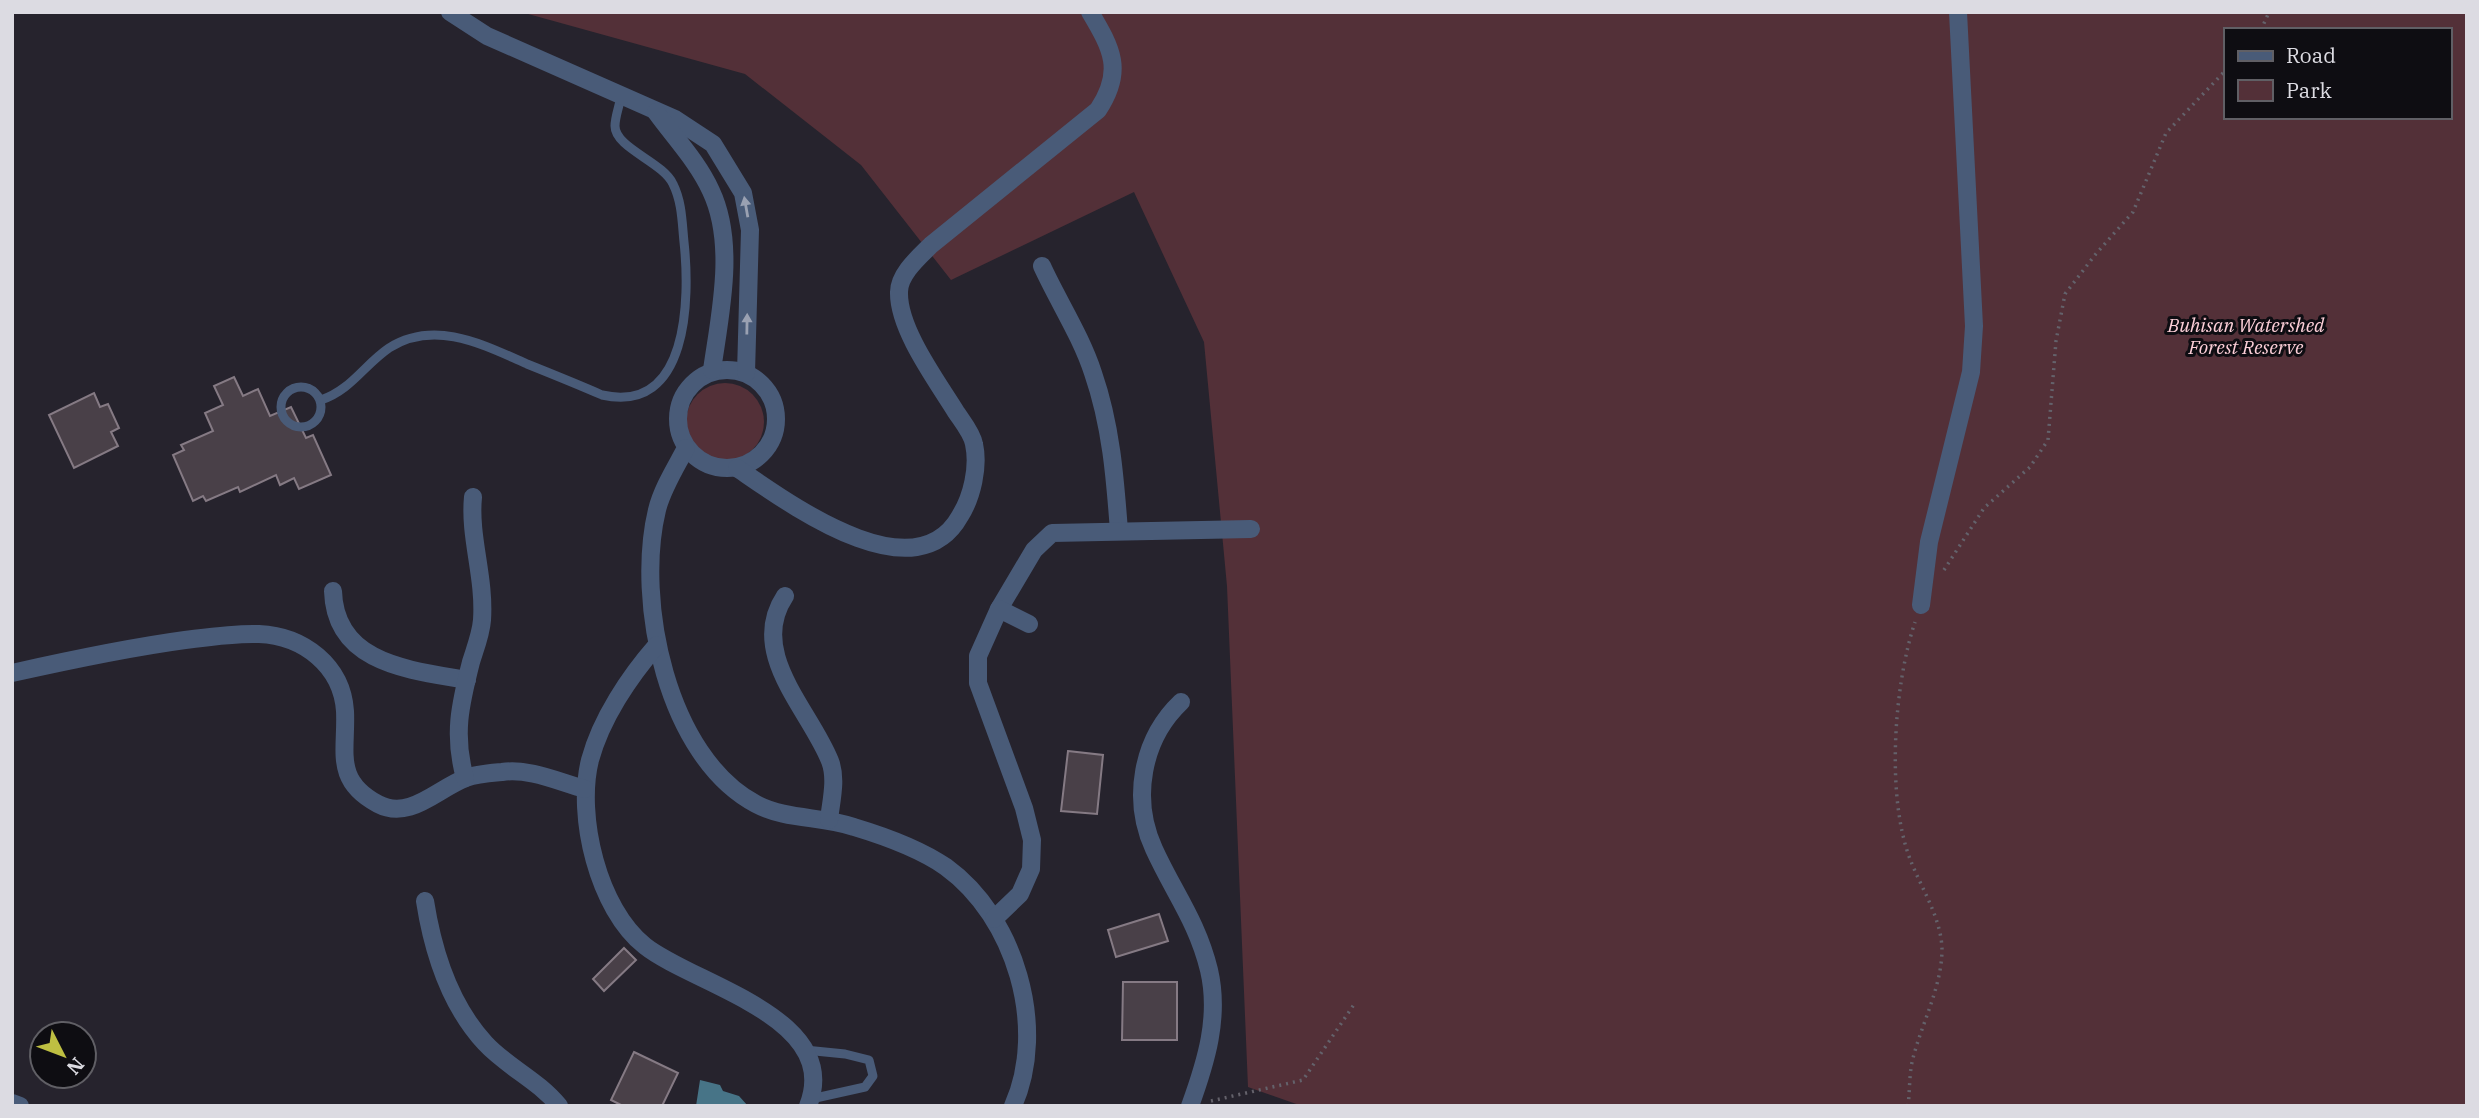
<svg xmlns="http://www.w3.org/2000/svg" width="2479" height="1118" font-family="'IBM Plex Serif',serif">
	<rect width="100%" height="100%" fill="#26232d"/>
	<g fill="#533038" fill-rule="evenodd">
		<path d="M521 12H2467V1106H1302L1248 1087 1227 586 1204 342 1134 192 951 280 861 165 745 74ZM2225 30H2449V117H2225Z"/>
		<circle cx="725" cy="422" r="39"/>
	</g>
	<polygon fill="#477487" points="700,1080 720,1085 723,1091 739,1096 748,1106 696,1106"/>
	<g fill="#494048" stroke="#857a84" stroke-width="2">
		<polygon points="234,377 243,396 258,389 270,416 291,407 306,438 313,435 331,475 299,489 294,478 280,485 276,475 240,492 238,487 206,501 203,496 193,501 173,455 184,450 181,445 213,431 205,413 223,405 214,386"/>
		<polygon points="94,393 100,407 108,404 119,428 111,432 118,446 74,468 49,415"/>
		<polygon points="1068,751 1103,755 1097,814 1061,811"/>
		<polygon points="1159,914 1168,941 1116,957 1108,930"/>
		<polygon points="624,948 636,960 604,991 593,979"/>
		<polygon points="1123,982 1177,982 1177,1040 1122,1040"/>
		<polygon points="634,1052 678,1073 662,1106 623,1106 611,1100"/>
	</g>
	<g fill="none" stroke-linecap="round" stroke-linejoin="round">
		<g stroke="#64626b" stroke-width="3.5" stroke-dasharray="2 5" stroke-linecap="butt">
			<polyline points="2261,30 2269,12"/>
			<polyline points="1944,570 1984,508 2030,467 2048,440 2056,341 2065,294 2095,255 2133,212 2166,133 2225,71"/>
			<polyline points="1211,1101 1303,1080 1355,1003"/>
			<path d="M1908 1106C1910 1090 1909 1073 1913 1058 1922 1023 1942 986 1942 949 1941 917 1921 888 1910 859 1886 796 1894 685 1915 622"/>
		</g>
		<g stroke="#495b78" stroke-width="9">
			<circle cx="301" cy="407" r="20"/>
			<path d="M321 400C351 390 364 365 389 348 435 319 484 345 527 364 552 374 577 384 602 395 689 415 690 298 684 242 682 222 682 202 673 184 663 162 615 148 615 126 615 116 620 105 621 95"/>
			<polyline points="805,1050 845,1054 869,1060 873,1076 865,1087 811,1099"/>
		</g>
		<g stroke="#495b78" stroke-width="18">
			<path d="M1042 266C1058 301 1081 336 1093 373 1111 425 1115 477 1119 531"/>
			<circle cx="727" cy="419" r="49"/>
			<path d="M686 448C676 467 662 489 657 510 635 601 667 757 756 804 786 820 822 816 854 827 884 836 920 849 946 867 1015 917 1048 1027 1013 1106"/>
			<path d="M737 468C787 502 915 597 960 516 972 497 979 467 974 444 972 433 962 421 956 412 937 381 898 329 899 292 899 274 919 257 931 245L1098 110C1124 71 1112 49 1090 12"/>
			<path d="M333 591C335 664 410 670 467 680"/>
			<path d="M785 596C747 653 810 710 830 761 837 779 831 801 829 820"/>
			<polyline points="1921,605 1929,542 1971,372 1974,326 1958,12"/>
			<polyline points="999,609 1034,550 1052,533 1251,529"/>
			<path d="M657 645C629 677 601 719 590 760 576 816 598 909 645 946 694 985 843 1017 808 1106"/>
			<path d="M12 673C70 660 126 648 185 640 209 637 235 633 259 634 304 636 342 666 345 711 347 751 333 780 378 804 410 821 438 788 466 778 476 774 491 773 502 772 530 768 559 782 585 789"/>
			<path d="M1181 702C1142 739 1131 799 1154 849 1174 893 1197 921 1209 970 1220 1017 1206 1062 1190 1106"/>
			<path d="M465 778C453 735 460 705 471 662 475 649 481 634 482 620 485 577 469 537 473 497"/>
			<path d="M425 901C433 952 449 1004 485 1043 507 1067 538 1080 559 1106"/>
			<polyline points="994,919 1020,894 1031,869 1032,840 1024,808 978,683 978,656 999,609 1029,624"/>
			<polyline points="12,1103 20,1106"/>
		</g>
		<g stroke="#495b78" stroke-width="18">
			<polyline points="450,12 487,36 675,119 713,144 743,193 750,230 746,373"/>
			<path d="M656 112C674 137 698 162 711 191 736 244 720 314 712 370"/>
		</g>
	</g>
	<defs><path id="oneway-solid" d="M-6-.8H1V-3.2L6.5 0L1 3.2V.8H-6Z" transform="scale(1.75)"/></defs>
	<g fill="#9aa1b2">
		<use href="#oneway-solid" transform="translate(746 207) rotate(-100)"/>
		<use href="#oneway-solid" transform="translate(747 324) rotate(-89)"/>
	</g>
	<g text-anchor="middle" stroke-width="6" stroke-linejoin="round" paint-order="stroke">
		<g font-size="19" font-style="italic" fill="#fdcfd8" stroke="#0e0d12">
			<text x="2246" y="332">Buhisan Watershed<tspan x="2246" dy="22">Forest Reserve</tspan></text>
		</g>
	</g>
	<rect width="2479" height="1118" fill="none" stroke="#dcdbe2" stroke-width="28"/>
	<rect x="2224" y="28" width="228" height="91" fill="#0e0d12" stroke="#605f65" stroke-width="2"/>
	<rect x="2238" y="51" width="35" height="10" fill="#495b78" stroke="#605f65" stroke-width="2"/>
	<text x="2286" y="63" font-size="21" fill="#dcdbe2">Road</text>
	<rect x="2238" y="80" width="35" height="21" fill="#533038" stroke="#605f65" stroke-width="2"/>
	<text x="2286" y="98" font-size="21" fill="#dcdbe2">Park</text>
	<g transform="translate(63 1055) rotate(132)"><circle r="33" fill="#0e0d12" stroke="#605f65" stroke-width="2"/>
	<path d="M0-5L12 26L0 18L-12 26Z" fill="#bebf42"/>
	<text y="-10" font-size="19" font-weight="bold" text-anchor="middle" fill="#dcdbe2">N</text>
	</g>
</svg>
